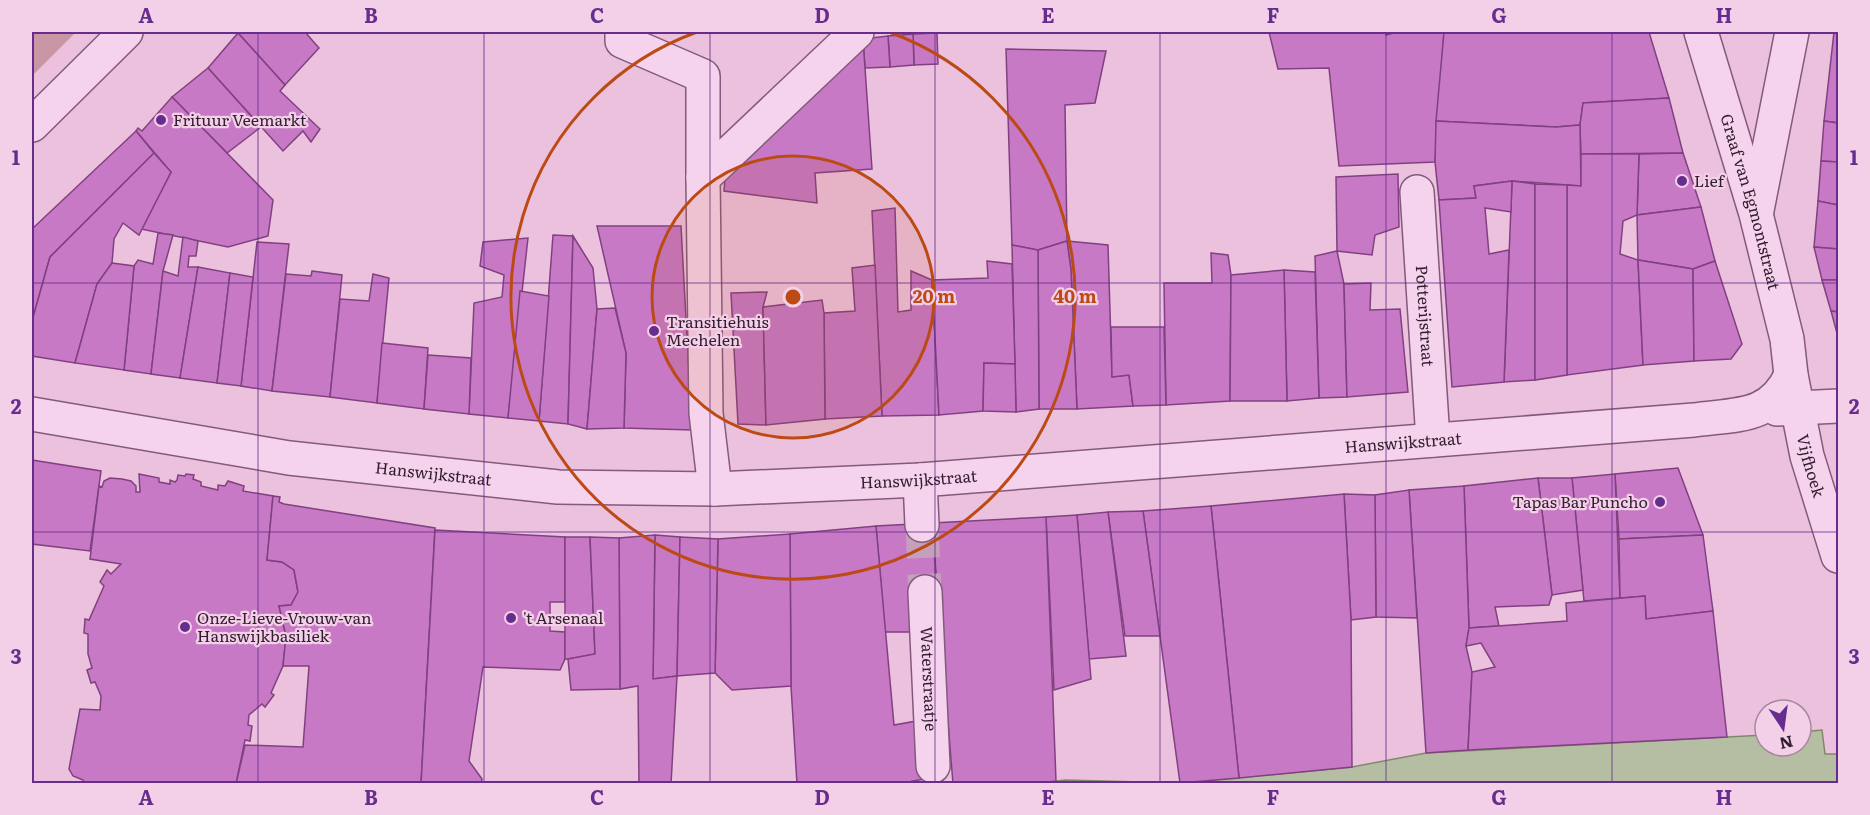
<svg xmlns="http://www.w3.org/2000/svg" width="1870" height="815" font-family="Literata,serif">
	<rect width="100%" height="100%" fill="#ebc1de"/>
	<polygon fill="#c896a4" points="32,32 76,32 32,76"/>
	<polygon fill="#b5bda3" stroke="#7f8a6b" stroke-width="1.5" points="1822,730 1825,754 1838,754 1838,784 1031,784 1065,780 1180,783 1352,767 1426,753 1727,737 1765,735 1765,746 1801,746 1801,732"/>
	<g fill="#c779c5" stroke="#814180" stroke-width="1.5">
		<polygon points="240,32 305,32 319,48 285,85 238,33"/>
		<polygon points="1269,32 1385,32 1386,35 1397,32 1444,32 1435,162 1339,166 1329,68 1278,69"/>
		<polygon points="1444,32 1649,32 1669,98 1583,103 1580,125 1556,127 1436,121"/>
		<polygon points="1834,32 1838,32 1838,123 1824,121"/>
		<polygon points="238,33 285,85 280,91 320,129 311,142 303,131 283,151 208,68"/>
		<polygon points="937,33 938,64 914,65 913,34"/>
		<polygon points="913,34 914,65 890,67 888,36"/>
		<polygon points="888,36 890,67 865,68 863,39"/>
		<polygon points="863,39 872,169 815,173 817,203 724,191 725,178"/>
		<polygon points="1006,49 1106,51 1095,103 1065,105 1067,241 1038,250 1012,245"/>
		<polygon points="208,68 261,127 227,153 172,97"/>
		<polygon points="172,97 273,200 268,236 228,247 141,229 171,172 136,131 138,128 142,131"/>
		<polygon points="1669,98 1683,153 1581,154 1580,125 1583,103"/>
		<polygon points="1436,121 1556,127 1580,125 1581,186 1512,181 1474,186 1476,198 1439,200 1435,162"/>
		<polygon points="1824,121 1838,123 1838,162 1821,161"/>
		<polygon points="136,131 154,153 50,257 32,321 32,229"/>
		<polygon points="154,153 171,172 139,235 123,223 114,239 112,263 97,284 75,363 32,356 32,321 50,257"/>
		<polygon points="1683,153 1701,207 1637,215 1639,154"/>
		<polygon points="1581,154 1639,154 1637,215 1623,221 1620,254 1638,260 1643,365 1567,375 1567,185 1581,186"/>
		<polygon points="1821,161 1838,162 1838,205 1818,201"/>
		<polygon points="1398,174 1399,227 1375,235 1372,255 1337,251 1336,177"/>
		<polygon points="1512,181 1535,184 1535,380 1504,382"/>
		<polygon points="1512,181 1511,212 1485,208 1489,254 1509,250 1504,382 1452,387 1439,200 1476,198 1474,186"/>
		<polygon points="1535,184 1567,185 1567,375 1535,380"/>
		<polygon points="1818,201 1838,205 1838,249 1814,247"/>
		<polygon points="1701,207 1715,261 1693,269 1638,260 1637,215"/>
		<polygon points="895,208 898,312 911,310 911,271 932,280 939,415 882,416 872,211"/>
		<polygon points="597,226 681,226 692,430 624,428 626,353"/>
		<polygon points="158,233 173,235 163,271 151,374 124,370 134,266 138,260 153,264"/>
		<polygon points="553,235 573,236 568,424 539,421"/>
		<polygon points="573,236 593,268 597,309 587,429 568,424"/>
		<polygon points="183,237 198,241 196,256 189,256 188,267 198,267 180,378 151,374 163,271 178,276"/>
		<polygon points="528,238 508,418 469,414 474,303 502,297 504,275 480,266 483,242"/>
		<polygon points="1067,241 1108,245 1112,377 1129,375 1133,406 1077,409 1071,270"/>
		<polygon points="1067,241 1071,270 1077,409 1039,409 1038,250"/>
		<polygon points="257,242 289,244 272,391 241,386"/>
		<polygon points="1012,245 1038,250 1039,409 1016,412"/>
		<polygon points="1814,247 1838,249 1838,280 1822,280"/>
		<polygon points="1337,251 1344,284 1347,397 1319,398 1315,256"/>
		<polygon points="1211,253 1228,255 1231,275 1230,401 1166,405 1164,283 1212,283"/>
		<polygon points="1638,260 1693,269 1694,361 1643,365"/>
		<polygon points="987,261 1012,264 1015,364 984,363 983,411 939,415 932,280 988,278"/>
		<polygon points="1715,261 1742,344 1731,359 1694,361 1693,269"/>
		<polygon points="112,263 134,266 124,370 75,363 97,284"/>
		<polygon points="875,265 882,416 825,419 824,313 855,311 852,268"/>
		<polygon points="198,267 230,273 217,383 180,378"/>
		<polygon points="1284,270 1315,272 1319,398 1287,401"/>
		<polygon points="1284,270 1287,401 1230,401 1231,275"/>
		<polygon points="312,271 342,275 330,397 272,391 286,274 311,276"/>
		<polygon points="230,273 253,277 241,386 217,383"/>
		<polygon points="373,274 389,278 377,403 330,397 340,299 369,301"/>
		<polygon points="1822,280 1838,280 1838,312 1831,311"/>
		<polygon points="1371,283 1370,310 1400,309 1408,392 1347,397 1344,284"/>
		<polygon points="520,291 549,296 539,421 508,418"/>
		<polygon points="767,292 763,307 766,425 738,424 731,293"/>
		<polygon points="822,300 824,313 825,419 766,425 763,307"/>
		<polygon points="615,308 626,353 624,428 587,429 597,309"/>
		<polygon points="1831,311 1838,312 1838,337"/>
		<polygon points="1111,327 1164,327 1166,405 1133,406 1129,375 1112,377"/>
		<polygon points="382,343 428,348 424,409 377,403"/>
		<polygon points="428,355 471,358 469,414 424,409"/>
		<polygon points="984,363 1015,364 1016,412 983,411"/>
		<polygon points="32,460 101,471 90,551 32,544"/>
		<polygon points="1678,468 1703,535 1619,539 1615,474"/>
		<polygon points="139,474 159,478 159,482 170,484 170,480 175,482 177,480 178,475 185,476 186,474 194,475 193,479 201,482 201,486 218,490 218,485 225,486 228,481 244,486 243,491 273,496 267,560 282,562 294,570 298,592 291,605 279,606 286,636 283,666 271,693 274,695 265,707 262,704 249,715 248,725 252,726 250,741 245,740 236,784 84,784 83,780 73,776 69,769 80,709 100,710 101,696 95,682 91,683 87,670 92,668 88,654 88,634 84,633 85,619 89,620 104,586 100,582 107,570 111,574 121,564 90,559 99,486 102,487 104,481 110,478 122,479 131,481 136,486 136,492 140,492"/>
		<polygon points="1615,474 1620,598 1584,601 1572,478"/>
		<polygon points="1538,478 1572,478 1583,590 1552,595"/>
		<polygon points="1538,478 1552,595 1549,605 1495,607 1499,626 1469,628 1464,486"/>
		<polygon points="1464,486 1469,628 1466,646 1472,672 1468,750 1426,753 1409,490"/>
		<polygon points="1409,490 1417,618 1376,617 1375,495"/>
		<polygon points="1344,494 1375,495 1376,617 1351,620"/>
		<polygon points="1344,494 1351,620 1352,767 1239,778 1211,506"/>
		<polygon points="273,496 280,497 279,502 284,504 435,528 421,784 236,784 245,745 303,747 309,666 283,666 286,636 279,606 291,605 298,592 294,570 282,562 267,560"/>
		<polygon points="1211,506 1239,778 1180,783 1143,511"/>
		<polygon points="1143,511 1160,636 1125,636 1108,512"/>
		<polygon points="1108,512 1126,656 1089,659 1077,515"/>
		<polygon points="1077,515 1091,679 1054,690 1046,517"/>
		<polygon points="1046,517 1056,781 1031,784 953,784 932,523"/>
		<polygon points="932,523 937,592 914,632 885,632 876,526"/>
		<polygon points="876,526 894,725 922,720 925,779 912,781 913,784 797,784 791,686 790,534"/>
		<polygon points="435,530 565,537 565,602 550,602 550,631 565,632 565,659 560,670 483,667 469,761 482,779 481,784 421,784"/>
		<polygon points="790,534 791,686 732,690 715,673 718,539"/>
		<polygon points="655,535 680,537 677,676 653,679"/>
		<polygon points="655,535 653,679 677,676 671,784 639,784 638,686 620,689 619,538"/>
		<polygon points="1703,535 1713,611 1646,619 1645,596 1620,598 1619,539"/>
		<polygon points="565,537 590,537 595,654 568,659 565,659"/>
		<polygon points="590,537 619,538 620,689 571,690 568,659 595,654"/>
		<polygon points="680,537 718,539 715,673 677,676"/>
		<polygon points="1645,596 1646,619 1713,611 1727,737 1468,750 1472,672 1495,667 1481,643 1466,646 1469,628 1567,621 1566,603"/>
	</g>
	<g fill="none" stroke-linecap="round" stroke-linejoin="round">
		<polyline stroke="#c6a0bb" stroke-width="33" stroke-dasharray="33 16" stroke-linecap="butt" points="922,525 925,592"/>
		<g stroke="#835a7d" stroke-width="36">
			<g id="minor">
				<polyline points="622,32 622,41 703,76 703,178"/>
				<path id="s1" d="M1701 32 1756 214 1787 339 1791 375 1807 456 1838 556"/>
				<polyline points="32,125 126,32"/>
				<path id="s2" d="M1417 192 1433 440"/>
				<polyline points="1757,210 1792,32"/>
				<polyline points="1777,409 1838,406"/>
				<path id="s3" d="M32 414 289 458 558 487 715 489 920 480 1694 420C1736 414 1771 419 1791 375"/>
				<polyline points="920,480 922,525"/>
				<polyline points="715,489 706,413 703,178 857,32"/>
				<path id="s4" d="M925 592 933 766"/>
			</g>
		</g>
		<use href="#minor" stroke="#f6d3ec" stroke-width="33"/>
	</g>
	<path fill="none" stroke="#672d8e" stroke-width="1.5" stroke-opacity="0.55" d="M258 32V784M484 32V784M710 32V784M935 32V784M1160 32V784M1386 32V784M1612 32V784M32 283H1838M32 532H1838"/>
	<circle cx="793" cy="297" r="141" fill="#bb4a15" fill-opacity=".12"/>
	<g fill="none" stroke="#bb4a15" stroke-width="3">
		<circle cx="793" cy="297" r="141"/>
		<path d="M889 32A282 282 0 1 1 697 32"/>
	</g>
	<g fill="#672d8e" stroke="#f3d0e8" stroke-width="2">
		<circle cx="161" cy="120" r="6"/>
		<circle cx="1682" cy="181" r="6"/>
		<circle cx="654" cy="331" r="6"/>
		<circle cx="1660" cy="502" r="6"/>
		<circle cx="511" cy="618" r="6"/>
		<circle cx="185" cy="627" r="6"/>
	</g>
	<g text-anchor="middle" stroke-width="4.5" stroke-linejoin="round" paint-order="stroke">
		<g font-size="16" fill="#331d31" stroke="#f3d0e8" text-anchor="start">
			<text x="173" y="126">Frituur Veemarkt</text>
			<text x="1694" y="187">Lief</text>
			<text x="666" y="328">Transitiehuis<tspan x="666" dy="18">Mechelen</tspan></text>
			<text x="1648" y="508" text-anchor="end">Tapas Bar Puncho</text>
			<text x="197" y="624">Onze-Lieve-Vrouw-van<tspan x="197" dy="18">Hanswijkbasiliek</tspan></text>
			<text x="523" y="624">'t Arsenaal</text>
		</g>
		<g font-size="16" fill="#331d31" stroke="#f3d0e8">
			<text dy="6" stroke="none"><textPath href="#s1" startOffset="177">Graaf van Egmontstraat</textPath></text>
			<text dy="6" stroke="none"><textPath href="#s2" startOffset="124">Potterijstraat</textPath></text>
			<text dy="6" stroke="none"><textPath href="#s3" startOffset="1378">Hanswijkstraat</textPath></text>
			<text dy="6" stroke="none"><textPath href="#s1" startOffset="448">Vijfhoek</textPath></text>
			<text dy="6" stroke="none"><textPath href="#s3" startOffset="406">Hanswijkstraat</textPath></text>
			<text dy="6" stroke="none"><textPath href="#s3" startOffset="892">Hanswijkstraat</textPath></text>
			<text dy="6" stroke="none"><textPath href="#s4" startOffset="87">Waterstraatje</textPath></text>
		</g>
	</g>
	<circle cx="793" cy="297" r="9" fill="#bb4a15" stroke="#f3d0e8" stroke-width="3"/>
	<g font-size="18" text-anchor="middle" font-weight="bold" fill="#bb4a15" stroke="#f3d0e8" stroke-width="4.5" stroke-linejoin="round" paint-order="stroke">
		<text x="934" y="303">20 m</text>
		<text x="1075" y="303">40 m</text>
	</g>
	<rect width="1870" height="815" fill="none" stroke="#f3d0e8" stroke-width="66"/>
	<g transform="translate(1783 728) rotate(167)"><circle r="28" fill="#f3d0e8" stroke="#a6889f" stroke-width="1.5"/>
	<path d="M0-4.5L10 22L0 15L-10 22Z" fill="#672d8e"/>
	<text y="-9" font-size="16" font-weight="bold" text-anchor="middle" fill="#331d31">N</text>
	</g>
	<rect x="33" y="33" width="1804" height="749" fill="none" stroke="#672d8e" stroke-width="2"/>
	<g font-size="20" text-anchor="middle" font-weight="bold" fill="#672d8e">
		<text x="146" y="23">A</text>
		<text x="371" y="23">B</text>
		<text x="597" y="23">C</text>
		<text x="822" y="23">D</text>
		<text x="1048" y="23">E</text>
		<text x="1273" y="23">F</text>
		<text x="1499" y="23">G</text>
		<text x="1724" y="23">H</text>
		<text x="16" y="165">1</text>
		<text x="1854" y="165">1</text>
		<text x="16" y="414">2</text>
		<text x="1854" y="414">2</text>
		<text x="16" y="664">3</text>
		<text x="1854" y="664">3</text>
		<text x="146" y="805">A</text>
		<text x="371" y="805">B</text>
		<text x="597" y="805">C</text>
		<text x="822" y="805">D</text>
		<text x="1048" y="805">E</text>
		<text x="1273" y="805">F</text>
		<text x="1499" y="805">G</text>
		<text x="1724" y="805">H</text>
	</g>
</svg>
